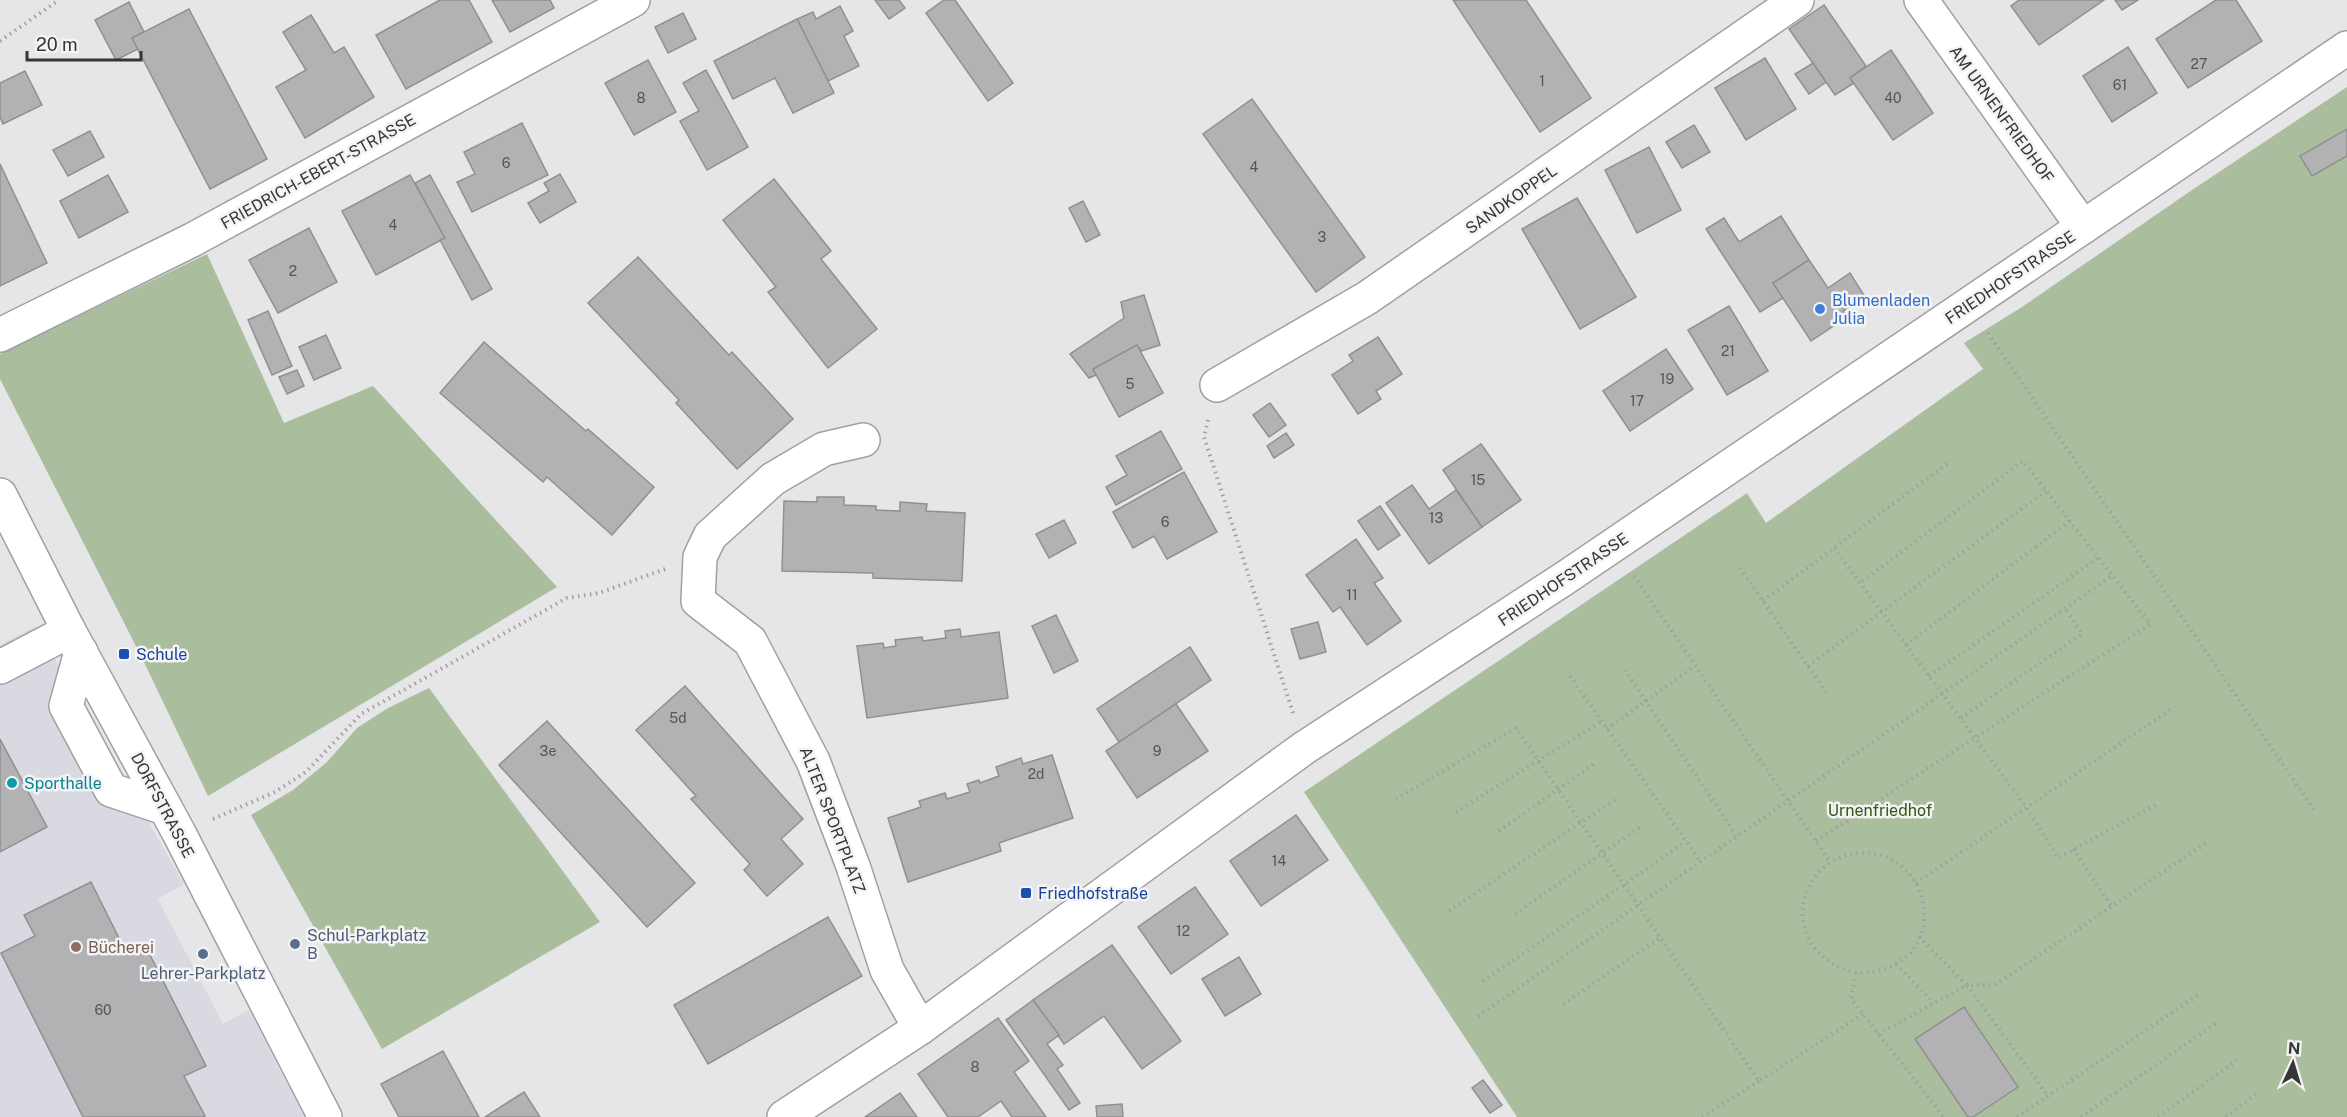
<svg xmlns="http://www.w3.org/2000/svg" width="2347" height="1117" font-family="'Public Sans',sans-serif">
	<rect width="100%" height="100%" fill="#e6e6e8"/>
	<polygon fill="#d9d9e2" points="36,626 184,884 158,899 223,1024 249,1010 304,1117 0,1117 0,645"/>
	<g fill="#aabe9e">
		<polygon points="2347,87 2347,1117 1517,1117 1304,792 1747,493 1766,523 1983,369 1964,343 2022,307 2192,190"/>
		<polygon points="207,254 284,423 373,386 557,587 208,796 142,658 0,379 0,354"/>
		<polygon points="429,688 600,922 382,1049 251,815 293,790 327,762 357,728 388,708"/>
	</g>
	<g fill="#b2b2b4" stroke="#909092" stroke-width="1.5">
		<polygon points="440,0 469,0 492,42 406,89 376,35"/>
		<polygon points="492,0 550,0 554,8 510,32"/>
		<polygon points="875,0 899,0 905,8 889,19"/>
		<polygon points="944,0 955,0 1013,83 988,101 926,13"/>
		<polygon points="1453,0 1526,0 1591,98 1540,132"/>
		<polygon points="2019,0 2104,0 2039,45 2011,6"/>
		<polygon points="2115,0 2138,0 2122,10"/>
		<polygon points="2216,0 2236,0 2262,41 2188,88 2156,39"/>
		<polygon points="129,2 144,32 132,38 138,49 116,60 95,20"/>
		<polygon points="1824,5 1866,66 1850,78 1854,83 1835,95 1789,29"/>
		<polygon points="840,6 853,31 844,36 859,66 828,81 797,19 813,12 816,19"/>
		<polygon points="189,9 267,159 210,189 132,38"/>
		<polygon points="683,13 696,39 668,53 655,27"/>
		<polygon points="311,15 334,53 344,47 374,97 305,138 276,87 306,70 283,32"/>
		<polygon points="797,19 834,93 793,113 775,78 733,99 714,61"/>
		<polygon points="2128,47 2157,93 2112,122 2083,76"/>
		<polygon points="1891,50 1933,113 1893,140 1850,78"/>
		<polygon points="1765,58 1796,109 1746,140 1715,88"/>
		<polygon points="648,60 676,112 634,135 605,83"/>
		<polygon points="1813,63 1826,82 1809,94 1795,74"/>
		<polygon points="706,70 748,147 707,170 680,121 699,111 683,83"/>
		<polygon points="25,71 42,105 3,124 0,117 0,83"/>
		<polygon points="1252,99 1365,257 1316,292 1203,134"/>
		<polygon points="522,123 548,175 472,212 457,182 475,174 464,152"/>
		<polygon points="1694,125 1710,152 1682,168 1666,142"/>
		<polygon points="2347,129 2347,156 2312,176 2300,156"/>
		<polygon points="90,131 104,157 68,176 53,150"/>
		<polygon points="1649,147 1681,210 1637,233 1605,170"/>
		<polygon points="0,164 47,263 0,286"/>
		<polygon points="560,174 576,202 540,223 528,203 549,191 544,183"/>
		<polygon points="108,175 128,212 79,238 60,201"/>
		<polygon points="410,175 445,238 376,275 342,211"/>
		<polygon points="430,175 492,289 472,300 440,240 445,238 415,183"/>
		<polygon points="774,179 831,251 821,259 877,329 828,368 768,292 776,287 723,220"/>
		<polygon points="1577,198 1636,297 1580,329 1522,229"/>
		<polygon points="1083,201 1100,235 1086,242 1069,208"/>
		<polygon points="1781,216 1809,260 1773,283 1783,298 1760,312 1706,229 1724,218 1739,242"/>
		<polygon points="309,228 337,282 278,313 249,260"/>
		<polygon points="638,257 729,355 732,352 793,419 737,469 676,403 679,400 588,303"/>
		<polygon points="1809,260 1828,288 1850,273 1865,297 1843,311 1847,317 1811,341 1773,283"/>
		<polygon points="1144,295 1160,345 1141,351 1137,345 1093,369 1096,375 1089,378 1070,354 1124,318 1121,302"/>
		<polygon points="1729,306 1768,371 1727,395 1688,330"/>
		<polygon points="268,311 292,366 272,375 248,320"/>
		<polygon points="326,335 341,368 314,380 299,347"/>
		<polygon points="1378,337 1402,374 1376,391 1381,399 1358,414 1332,375 1353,361 1349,355"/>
		<polygon points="484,342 586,431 588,429 654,487 612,535 547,477 543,482 440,393"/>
		<polygon points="1137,345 1163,393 1119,417 1093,369"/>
		<polygon points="1666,349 1693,389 1630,431 1603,391"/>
		<polygon points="297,370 304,386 287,394 279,377"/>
		<polygon points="1270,403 1286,425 1269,437 1253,415"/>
		<polygon points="1161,431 1182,469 1116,505 1106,487 1127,475 1116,456"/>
		<polygon points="1286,433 1294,445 1274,458 1267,446"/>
		<polygon points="1481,444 1521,500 1482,527 1443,470"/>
		<polygon points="1184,472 1217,532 1167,559 1154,536 1133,548 1113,512"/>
		<polygon points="1412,485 1429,509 1456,490 1482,527 1429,564 1386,503"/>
		<polygon points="817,497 844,497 844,505 876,506 876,510 900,511 900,502 927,504 926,511 965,513 962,581 873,578 873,573 782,571 784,501 817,502"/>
		<polygon points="1380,506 1400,535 1378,550 1358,521"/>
		<polygon points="1064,520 1076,543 1049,558 1036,534"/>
		<polygon points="1356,539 1383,578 1374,583 1401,621 1367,645 1340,607 1333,612 1306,575"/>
		<polygon points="1056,615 1078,661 1054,673 1032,626"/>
		<polygon points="1318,622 1326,652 1300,659 1291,629"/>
		<polygon points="960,629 961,637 999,632 1008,698 867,718 857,646 883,643 884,648 896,646 895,640 922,637 923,641 946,638 945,631"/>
		<polygon points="1190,647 1211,680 1119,742 1097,709"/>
		<polygon points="685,686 803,819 781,839 803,864 767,896 744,870 750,864 691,799 696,796 636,730"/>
		<polygon points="1176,704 1208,751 1137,798 1106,751"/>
		<polygon points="547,721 695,883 647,927 499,765"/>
		<polygon points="0,739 47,827 0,852"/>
		<polygon points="1052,755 1073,818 999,843 1001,851 908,882 888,818 921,807 919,801 945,793 947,799 970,792 967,784 979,780 980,783 999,776 996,767 1021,758 1023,764"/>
		<polygon points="1296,815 1328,860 1261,906 1230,861"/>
		<polygon points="91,882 127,954 145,945 206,1066 184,1076 205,1116 203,1117 83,1117 1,953 35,936 24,915"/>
		<polygon points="1195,887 1228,934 1171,974 1138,927"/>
		<polygon points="828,917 862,976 708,1064 674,1005"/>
		<polygon points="1112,945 1181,1041 1142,1069 1104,1016 1064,1044 1033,1000"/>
		<polygon points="1239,957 1261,994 1225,1016 1202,979"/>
		<polygon points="1033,1000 1059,1035 1047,1044 1063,1065 1057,1069 1080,1103 1069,1110 1006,1020"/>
		<polygon points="1964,1007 2018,1087 1973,1117 1968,1117 1915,1039"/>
		<polygon points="998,1018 1029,1061 1014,1072 1046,1117 1012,1117 1001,1101 978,1117 948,1117 918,1074"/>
		<polygon points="443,1051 479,1117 399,1117 381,1084"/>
		<polygon points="1483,1080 1502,1105 1490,1113 1472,1088"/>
		<polygon points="524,1092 540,1117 485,1117"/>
		<polygon points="900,1093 917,1117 865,1117"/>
		<polygon points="1122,1104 1123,1117 1097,1117 1096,1106"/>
	</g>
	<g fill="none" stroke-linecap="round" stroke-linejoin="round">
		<g stroke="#a0a0a2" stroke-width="36">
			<g id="minor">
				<polyline points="1921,0 2083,227"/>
				<polyline points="0,335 192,240 633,0"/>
				<polyline points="1217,385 1367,298 1797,0"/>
				<polyline points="863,440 824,449 773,479 710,536 700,557 698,601 750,641 813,761 853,866 887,970 920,1028"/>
				<polyline points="0,495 69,631 179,833 325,1117"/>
				<polyline points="81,652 66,706 111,790 165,808"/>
				<polyline points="0,667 69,631"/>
				<polyline points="784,1117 920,1028 1304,748 1565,578 2347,48"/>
			</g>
		</g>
		<g stroke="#9f9fa1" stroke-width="4" stroke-dasharray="1.5 4.5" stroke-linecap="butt">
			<polyline points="0,41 59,0"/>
			<polyline points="1988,333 2314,810"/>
			<polyline points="1208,420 1204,437 1293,713"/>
			<polyline points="1834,548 2027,808 2058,858 2157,804"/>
			<polyline points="1740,568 1826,692"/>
			<path d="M1634 576 1830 862C1825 867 1818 872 1814 878 1790 914 1806 957 1847 970 1860 974 1873 973 1887 968 1962 939 1914 819 1830 862"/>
			<polyline points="1763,601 1948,463"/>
			<polyline points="1906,645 2070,521"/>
			<polyline points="1808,666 2046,491"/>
			<polyline points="1625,670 1736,835"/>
			<polyline points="1570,676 1700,861"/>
			<polyline points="1929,676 2098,558"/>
			<polyline points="1961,718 2082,634 2064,607"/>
			<polyline points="1607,729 1695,666"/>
			<polyline points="1396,799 1516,728 1759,1081 1863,1014"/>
			<polyline points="1456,812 1602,721"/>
			<polyline points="213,819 275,792 306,772 361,714 567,598 599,593 665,569"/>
			<polyline points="1499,831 1597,762"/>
			<polyline points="1816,841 2150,624 2023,461 1860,583"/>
			<polyline points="2073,849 2112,907"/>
			<polyline points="1916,883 2174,707"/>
			<polyline points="1449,911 1619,797"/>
			<polyline points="1515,914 1640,827"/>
			<polyline points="1919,937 1967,985 1995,985 2209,841"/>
			<polyline points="1896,964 1934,1003"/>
			<polyline points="1856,973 1851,999 1944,1117"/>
			<polyline points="1483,981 1624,885 1686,841"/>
			<polyline points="1563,1004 1660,938"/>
			<polyline points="1478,1016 2112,576"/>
			<polyline points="1878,1034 1967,985 2048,1096"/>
			<polyline points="1702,1117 1759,1081"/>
			<polyline points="2017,1117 2198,995"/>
			<polyline points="2081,1117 2219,1021"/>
			<polyline points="2158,1117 2240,1058"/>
			<polyline points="2226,1117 2256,1094"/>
		</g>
		<use href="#minor" stroke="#fff" stroke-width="33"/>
	</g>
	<circle fill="#3f7fe0" stroke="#f4f4f6" stroke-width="2" cx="1820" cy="309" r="6"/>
	<g fill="#1a4fb4" stroke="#f4f4f6" stroke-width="2">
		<rect x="118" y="648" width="12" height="12" rx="3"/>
		<rect x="1020" y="887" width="12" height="12" rx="3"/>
	</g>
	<circle fill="#0f9aa8" stroke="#f4f4f6" stroke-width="2" cx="12" cy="783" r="6"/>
	<g fill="#5c6f8a" stroke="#f4f4f6" stroke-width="2">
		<circle cx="295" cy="944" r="6"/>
		<circle cx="203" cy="954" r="6"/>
	</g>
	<circle fill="#8d6e63" stroke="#f4f4f6" stroke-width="2" cx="76" cy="947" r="6"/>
	<g text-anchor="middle" stroke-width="5" stroke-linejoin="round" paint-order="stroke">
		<g font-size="14" fill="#555556">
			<text x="2199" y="69">27</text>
			<text x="1542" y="86">1</text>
			<text x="2120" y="90">61</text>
			<text x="641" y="103">8</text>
			<text x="1893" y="103">40</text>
			<text x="506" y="168">6</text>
			<text x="1254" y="172">4</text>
			<text x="393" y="230">4</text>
			<text x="1322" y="242">3</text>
			<text x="293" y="276">2</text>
			<text x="1728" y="356">21</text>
			<text x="1667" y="384">19</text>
			<text x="1130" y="389">5</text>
			<text x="1637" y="406">17</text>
			<text x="1478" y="485">15</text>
			<text x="1436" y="523">13</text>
			<text x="1165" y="527">6</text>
			<text x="1352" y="600">11</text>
			<text x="678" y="723">5d</text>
			<text x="548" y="756">3e</text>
			<text x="1157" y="756">9</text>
			<text x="1036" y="779">2d</text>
			<text x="1279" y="866">14</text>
			<text x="1183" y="936">12</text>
			<text x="103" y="1015">60</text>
			<text x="975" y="1072">8</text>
		</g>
		<g font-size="16" fill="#363637" stroke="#f4f4f6">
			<text transform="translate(2002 114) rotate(54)" y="6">AM URNENFRIEDHOF</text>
			<text transform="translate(318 171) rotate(-29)" y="6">FRIEDRICH-EBERT-STRASSE</text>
			<text transform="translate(1511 199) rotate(-35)" y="6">SANDKOPPEL</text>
			<text transform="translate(2010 277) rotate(-34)" y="6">FRIEDHOFSTRASSE</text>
			<text transform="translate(1563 579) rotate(-34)" y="6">FRIEDHOFSTRASSE</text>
			<text transform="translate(163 805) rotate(62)" y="6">DORFSTRASSE</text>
			<text transform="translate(833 820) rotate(69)" y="6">ALTER SPORTPLATZ</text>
		</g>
		<g font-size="16" fill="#366cbe" stroke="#f4f4f6" text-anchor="start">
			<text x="1832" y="306">Blumenladen<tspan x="1832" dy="18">Julia</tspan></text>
		</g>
		<g font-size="16" fill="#164399" stroke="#f4f4f6" text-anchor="start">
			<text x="136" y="660">Schule</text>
			<text x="1038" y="899">Friedhofstraße</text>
		</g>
		<g font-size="16" fill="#0d838f" stroke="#f4f4f6" text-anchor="start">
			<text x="24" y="789">Sporthalle</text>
		</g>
		<g font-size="16" fill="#325812" stroke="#f4f4f6">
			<text x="1880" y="816">Urnenfriedhof</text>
		</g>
		<g font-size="16" fill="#4e5e75" stroke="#f4f4f6" text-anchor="start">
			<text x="307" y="941">Schul-Parkplatz<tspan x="307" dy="18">B</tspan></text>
			<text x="203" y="979" text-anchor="middle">Lehrer-Parkplatz</text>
		</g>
		<g font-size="16" fill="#785e54" stroke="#f4f4f6" text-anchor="start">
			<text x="88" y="953">Bücherei</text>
		</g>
	</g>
	<g transform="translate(2293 1063) rotate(4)" stroke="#f4f4f6" stroke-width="4.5" paint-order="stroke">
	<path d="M0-4.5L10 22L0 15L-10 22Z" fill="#363637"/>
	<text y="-9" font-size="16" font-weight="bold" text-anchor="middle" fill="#363637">N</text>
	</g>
	<path d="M27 51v9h114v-9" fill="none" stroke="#363637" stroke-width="3"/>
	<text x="36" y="51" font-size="18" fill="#363637" stroke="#f4f4f6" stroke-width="4.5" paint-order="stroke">20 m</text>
</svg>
